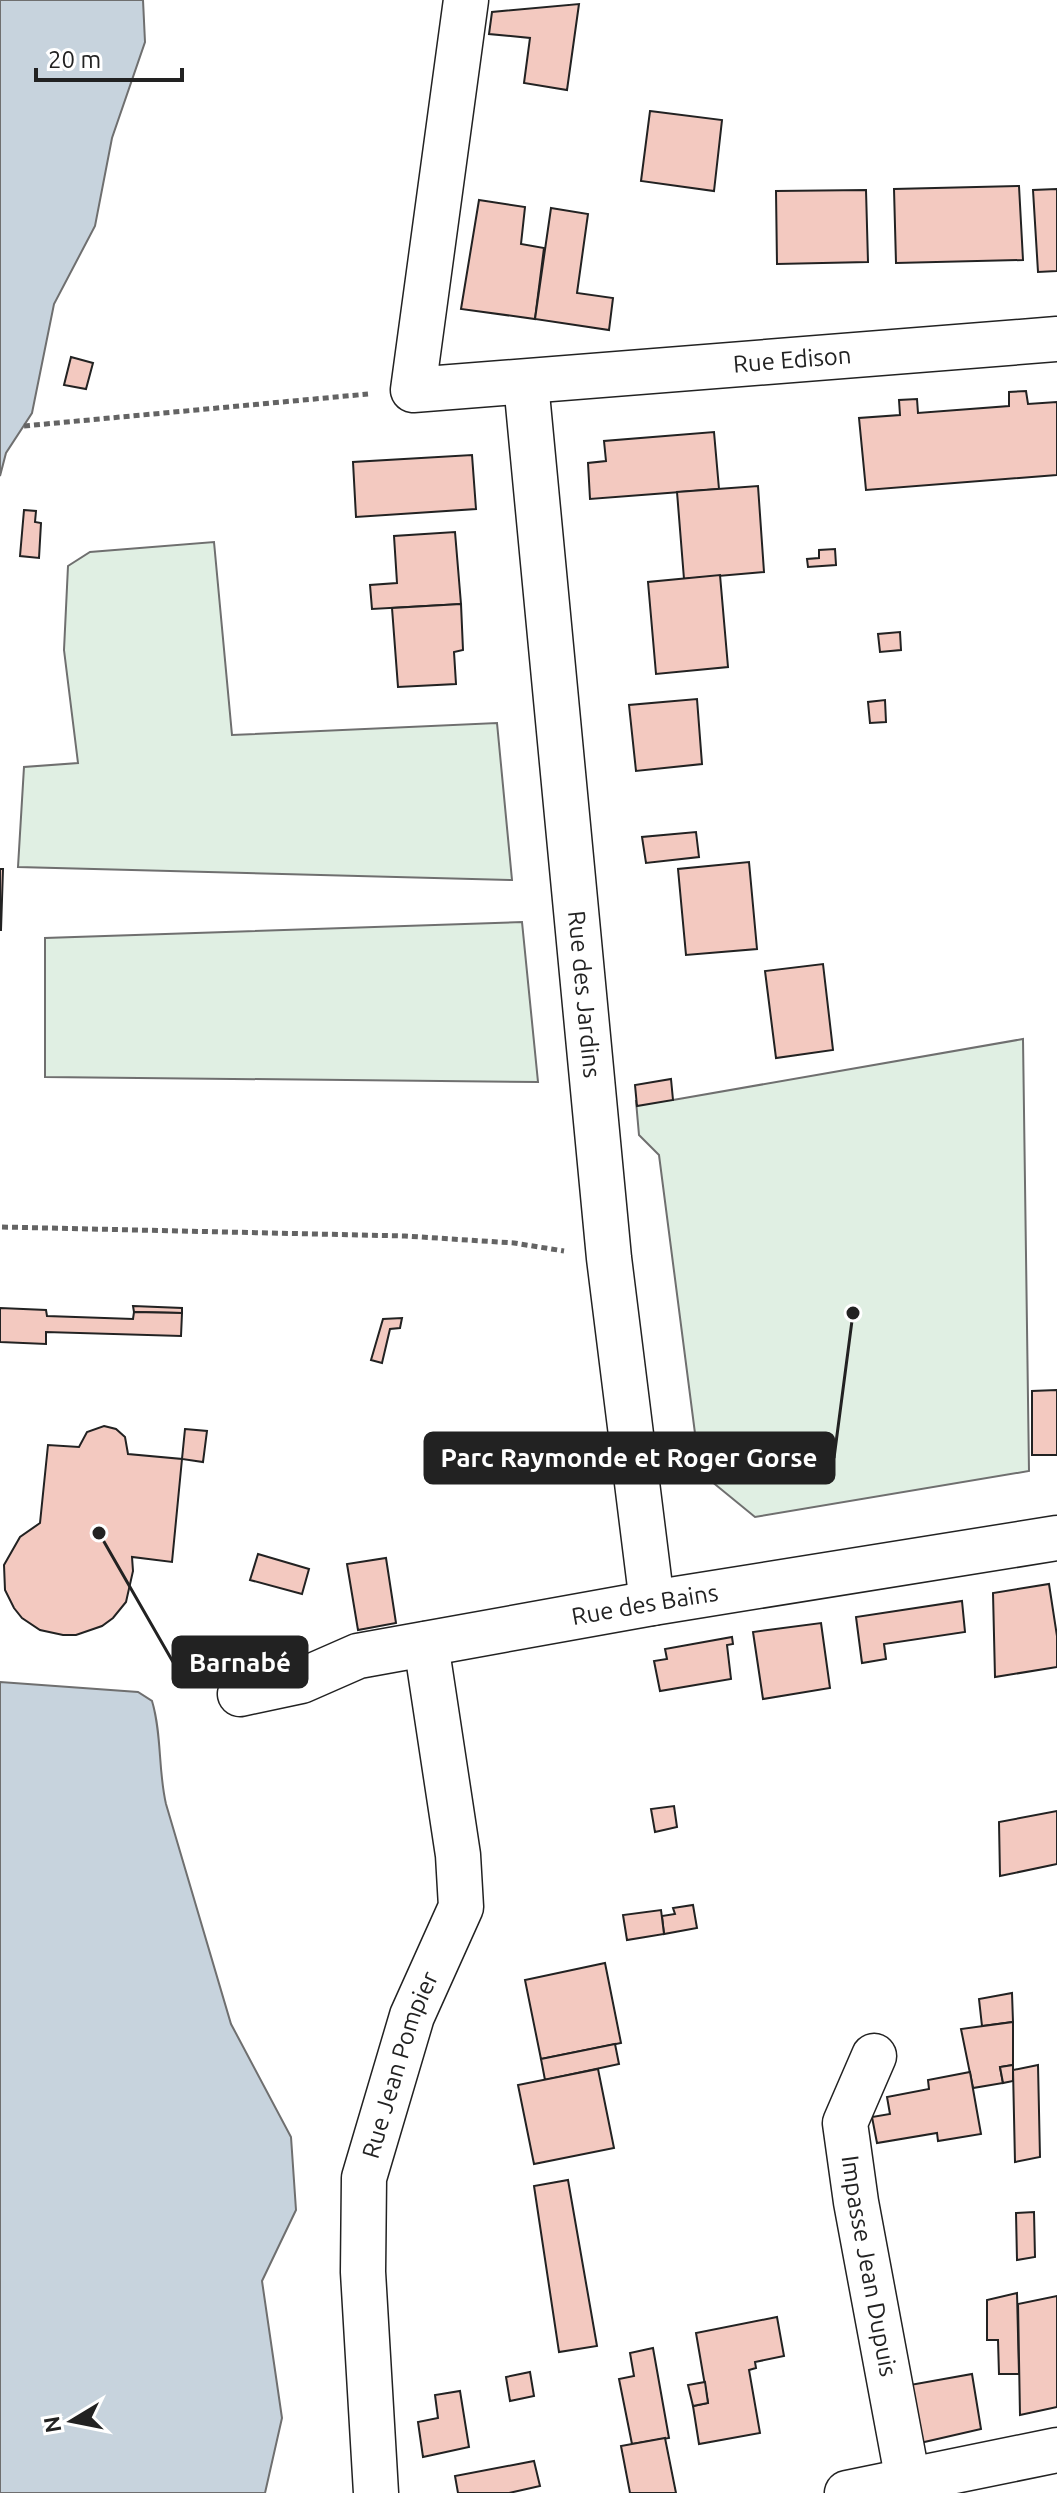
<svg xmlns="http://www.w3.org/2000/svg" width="1057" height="2493" font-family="Ubuntu,sans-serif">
	<rect width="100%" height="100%" fill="#fff"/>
	<g fill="#e0efe3" stroke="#6f6f6f" stroke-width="2">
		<polygon points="214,542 232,735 497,723 512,880 18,867 24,767 78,763 64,650 68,566 90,552"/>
		<polygon points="522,922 538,1082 45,1077 45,938"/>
		<polygon points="1023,1039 1029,1471 755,1517 700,1472 659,1155 639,1135 636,1101 673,1100"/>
	</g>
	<g fill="#c7d3dd" stroke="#6f6f6f" stroke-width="2">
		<polygon points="0,0 143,0 145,42 112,138 95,226 54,304 32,413 6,453 0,476"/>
		<path d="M0 1682 138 1692 152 1701C162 1734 158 1770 166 1804L231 2024 291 2137 296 2210 262 2281 282 2418 265 2493H0Z"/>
	</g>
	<g fill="#f3c9c0" stroke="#222" stroke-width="2">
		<polygon points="579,4 567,90 524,83 530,38 489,34 492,12"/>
		<polygon points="650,111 722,120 714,191 641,181"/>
		<polygon points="1019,186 1023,260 896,263 894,189"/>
		<polygon points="1057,189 1057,271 1038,272 1033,190"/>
		<polygon points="866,190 868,262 777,264 776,191"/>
		<polygon points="479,200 525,207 521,244 544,248 535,319 461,309"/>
		<polygon points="551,208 588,214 577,293 613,298 609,330 535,319"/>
		<polygon points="71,357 93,363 86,389 64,385"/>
		<polygon points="1026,391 1028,404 1057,402 1057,475 866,490 859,418 900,415 899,400 917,399 918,413 1009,406 1009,392"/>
		<polygon points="714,432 719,489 590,499 588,463 606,461 604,441"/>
		<polygon points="472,455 476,509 356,517 353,462"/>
		<polygon points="758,486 764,572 684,579 677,492"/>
		<polygon points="24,510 36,511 35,522 41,523 39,558 20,556"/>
		<polygon points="455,532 461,604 372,609 370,585 397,583 394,536"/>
		<polygon points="835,549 836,565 808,567 807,559 819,558 819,550"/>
		<polygon points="720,575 728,667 656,674 648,582"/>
		<polygon points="461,604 463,650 454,652 456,684 398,687 392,608"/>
		<polygon points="900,632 901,650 880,652 878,634"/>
		<polygon points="697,699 702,764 636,771 629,705"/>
		<polygon points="885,700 886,722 870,723 868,702"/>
		<polygon points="696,832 699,857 646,863 642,837"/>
		<polygon points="749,862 757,949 686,955 678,869"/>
		<polygon points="0,869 3,869 1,930 0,930"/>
		<polygon points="823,964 833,1050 776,1058 765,971"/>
		<polygon points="671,1079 673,1100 637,1106 635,1085"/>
		<polygon points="133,1306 182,1308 182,1313 134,1312"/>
		<polygon points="0,1308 46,1310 47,1316 133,1319 134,1312 182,1313 181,1336 46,1332 46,1344 0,1342"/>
		<polygon points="402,1318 400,1328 390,1329 382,1363 371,1360 383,1319"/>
		<polygon points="1057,1390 1057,1455 1032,1455 1032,1391"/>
		<polygon points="104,1426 116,1429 125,1437 128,1454 182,1459 172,1562 132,1557 133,1571 126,1602 113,1618 102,1626 76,1635 63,1635 40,1630 22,1618 14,1608 5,1590 4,1565 20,1537 40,1523 48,1445 79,1447 87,1432"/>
		<polygon points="185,1429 207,1431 203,1462 182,1459"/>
		<polygon points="258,1554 309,1569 302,1594 250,1580"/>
		<polygon points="386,1558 396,1623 358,1630 347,1564"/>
		<polygon points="1049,1584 1057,1636 1057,1667 995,1677 993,1593"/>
		<polygon points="962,1601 965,1632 884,1644 886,1659 862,1663 856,1617"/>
		<polygon points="821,1623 830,1688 763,1699 753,1632"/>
		<polygon points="732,1637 733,1644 727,1645 731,1679 660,1691 654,1661 667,1659 665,1649"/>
		<polygon points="674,1806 677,1827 655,1832 651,1809"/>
		<polygon points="1057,1811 1057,1864 1000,1876 999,1822"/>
		<polygon points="693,1905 697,1928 664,1934 662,1916 675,1914 673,1908"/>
		<polygon points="661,1910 664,1934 627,1940 623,1915"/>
		<polygon points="605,1963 621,2043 541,2059 525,1980"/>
		<polygon points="1012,1993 1013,2022 982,2026 979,1999"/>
		<polygon points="1013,2022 1013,2065 1000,2067 1003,2083 973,2088 961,2029"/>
		<polygon points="615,2044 619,2064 545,2080 541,2059"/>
		<polygon points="1013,2065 1013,2081 1003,2083 1000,2067"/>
		<polygon points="1038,2065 1040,2157 1015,2162 1013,2070"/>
		<polygon points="598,2069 614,2148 534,2164 518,2085"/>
		<polygon points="970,2072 981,2134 938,2141 937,2133 877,2143 872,2117 890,2114 887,2097 929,2089 928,2080"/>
		<polygon points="568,2180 597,2346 559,2352 534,2186"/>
		<polygon points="1034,2212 1035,2257 1017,2260 1016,2213"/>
		<polygon points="1017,2293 1019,2374 999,2374 998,2340 987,2340 987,2300"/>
		<polygon points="1057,2296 1057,2407 1020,2415 1018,2304"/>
		<polygon points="777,2317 784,2356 755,2362 756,2368 749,2370 760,2433 699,2444 693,2406 708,2403 696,2333"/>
		<polygon points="653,2348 669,2438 632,2444 619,2379 634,2376 630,2353"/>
		<polygon points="530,2372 534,2396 510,2401 506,2377"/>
		<polygon points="972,2374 981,2429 920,2443 910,2385"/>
		<polygon points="705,2382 708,2403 693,2406 688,2385"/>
		<polygon points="460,2391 469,2447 423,2457 418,2422 438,2418 435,2395"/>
		<polygon points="665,2438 676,2493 630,2493 621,2446"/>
		<polygon points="534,2461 540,2486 509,2493 458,2493 455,2476"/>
	</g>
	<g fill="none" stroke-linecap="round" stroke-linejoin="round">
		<g stroke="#222" stroke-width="47">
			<g id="minor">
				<path id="s1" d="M466 0 413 390 1057 339"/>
				<path id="s2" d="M526 383 609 1258 652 1603"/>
				<path id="s3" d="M240 1694 301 1681 358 1656 652 1603 1057 1538"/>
				<path id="s4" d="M874 2056 845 2123 856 2202 908 2481"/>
				<path id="s5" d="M376 2493 363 2272 364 2178 412 2016 461 1907 458 1855 426 1644"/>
				<polyline points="847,2493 1057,2450"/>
			</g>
		</g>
		<g stroke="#646464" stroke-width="5" stroke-dasharray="6 4" stroke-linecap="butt">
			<polyline points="24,426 368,394"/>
			<polyline points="2,1227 405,1236 514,1243 564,1251"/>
		</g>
		<use href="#minor" stroke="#fff" stroke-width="44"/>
	</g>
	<g text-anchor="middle" stroke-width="6" stroke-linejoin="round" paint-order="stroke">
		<g font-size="24" fill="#222" stroke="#fff">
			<text dy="8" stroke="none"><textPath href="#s1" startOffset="774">Rue Edison</textPath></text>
			<text dy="8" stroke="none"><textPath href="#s2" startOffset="614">Rue des Jardins</textPath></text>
			<text dy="8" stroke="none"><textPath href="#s3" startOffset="416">Rue des Bains</textPath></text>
			<text dy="8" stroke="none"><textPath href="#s5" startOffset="434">Rue Jean Pompier</textPath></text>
			<text dy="8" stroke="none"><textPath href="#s4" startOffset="218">Impasse Jean Dupuis</textPath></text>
		</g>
	</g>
	<path fill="none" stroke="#222" stroke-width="3" d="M853 1313L834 1458M99 1533L173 1662"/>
	<g fill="#222" stroke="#fff" stroke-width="3">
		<circle cx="853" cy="1313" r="8"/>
		<circle cx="99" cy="1533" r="8"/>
	</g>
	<g fill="#222" stroke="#222" stroke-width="3">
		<rect x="425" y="1433" width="409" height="50" rx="8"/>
		<rect x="173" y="1637" width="134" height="50" rx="8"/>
	</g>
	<g font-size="26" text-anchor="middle" font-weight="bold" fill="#fff">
		<text x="629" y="1467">Parc Raymonde et Roger Gorse</text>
		<text x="240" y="1672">Barnabé</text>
	</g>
	<g transform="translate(72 2421) rotate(260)" stroke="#ffffff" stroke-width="6" paint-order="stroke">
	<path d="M0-6L14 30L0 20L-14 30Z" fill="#222222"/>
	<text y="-12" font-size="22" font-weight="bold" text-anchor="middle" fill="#222222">N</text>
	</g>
	<path d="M36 68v12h146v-12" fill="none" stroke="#222222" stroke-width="4"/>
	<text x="48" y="68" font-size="24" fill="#222222" stroke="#ffffff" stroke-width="6" paint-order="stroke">20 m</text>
</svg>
